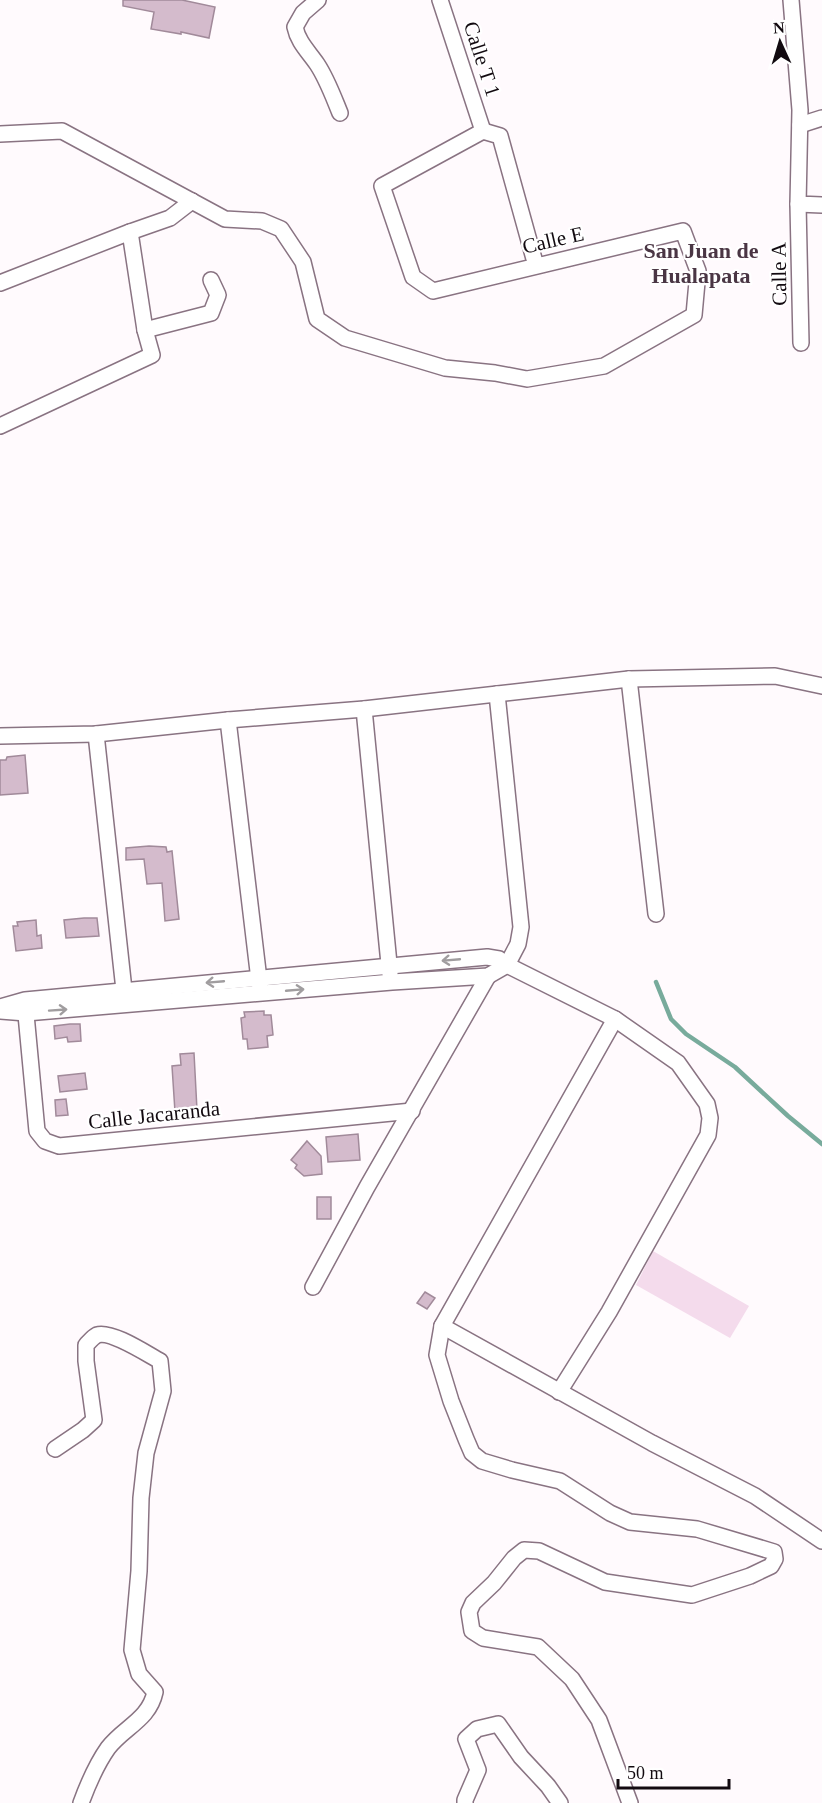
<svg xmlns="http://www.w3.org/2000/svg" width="822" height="1803" font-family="'Times New Roman',serif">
	<rect width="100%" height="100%" fill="#fffafd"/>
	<polygon fill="#f4dbec" points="653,1251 749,1306 730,1338 636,1285"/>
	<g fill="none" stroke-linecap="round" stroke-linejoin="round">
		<polyline stroke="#78ab9c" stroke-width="4.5" points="656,982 671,1019 686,1034 735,1067 788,1116 822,1144"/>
	</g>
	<g fill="#d4bbcc" stroke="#a18a9a" stroke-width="1.5">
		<polygon points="123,0 182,0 215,7 209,38 181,32 181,34 151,29 154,12 123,6"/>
		<polygon points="25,755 28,793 0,795 0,760 6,760 7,757"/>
		<polygon points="149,846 166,847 167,852 172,851 179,919 165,921 162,883 147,884 144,859 126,860 126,848"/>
		<polygon points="84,918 97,918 99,936 66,938 64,920"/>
		<polygon points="36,920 37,936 41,935 42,948 16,951 13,926 18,926 17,922"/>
		<polygon points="264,1011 264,1015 271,1015 273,1035 267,1036 268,1047 248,1049 247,1039 243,1039 241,1018 245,1017 244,1012"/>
		<polygon points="70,1024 80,1024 81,1041 68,1042 67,1037 55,1039 54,1026"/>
		<polygon points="194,1053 197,1110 175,1112 172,1066 181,1065 180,1054"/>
		<polygon points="85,1073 87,1089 60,1092 58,1076"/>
		<polygon points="66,1099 68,1115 56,1116 55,1100"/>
		<polygon points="358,1134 360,1160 328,1162 326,1137"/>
		<polygon points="307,1141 321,1156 322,1174 304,1176 295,1168 297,1165 291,1160"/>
		<rect x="317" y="1197" width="14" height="22"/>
		<polygon points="425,1292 435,1298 427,1309 417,1303"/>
	</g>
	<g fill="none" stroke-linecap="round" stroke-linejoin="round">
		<g stroke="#897382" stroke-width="18">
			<g id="minor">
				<path d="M318 0 303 13 295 27C298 42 308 51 317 64 327 79 333 96 340 113"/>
				<polyline points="440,0 483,131"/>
				<polyline points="791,0 800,110 798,204 822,205"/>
				<polyline points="800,125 822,118"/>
				<polyline points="0,134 62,131 225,219 262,221 281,229 303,262 317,319 345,338 445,368 495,373 527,379 604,366 694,315 698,271 683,231 433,291 413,277 382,186 483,131 500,136 536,266"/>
				<polyline points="798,204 801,343"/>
				<polyline points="0,283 130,232 170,218 192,201"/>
				<polyline points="145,330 211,313 218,295 211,280"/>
				<polyline points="0,426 152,355 145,330 130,232"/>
				<polyline points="629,679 656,914"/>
				<polyline points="364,709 390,974"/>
				<polyline points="228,720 260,988"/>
				<polyline points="96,734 125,999"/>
				<polyline points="0,736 96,734 228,720 364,709 629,679 775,676 822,686"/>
				<polyline points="25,1004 37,1131 45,1141 59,1146 412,1111"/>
				<polyline points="0,1007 25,1000 487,957 499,959 507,965 615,1019 678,1063 707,1104 710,1118 708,1135 609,1312 559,1392"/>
				<polyline points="0,1011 26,1013 392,982 488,976 507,965 518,944 521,927 497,694"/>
				<polyline points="615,1019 442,1326 437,1355 451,1401 466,1439 472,1453 482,1461 512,1470 560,1481 610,1513 630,1522 697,1529 774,1552 775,1559 771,1566 750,1576 692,1595 605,1582 539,1551 524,1550 514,1558 494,1583 473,1603 469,1612 472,1631 483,1638 538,1647 572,1679 599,1720 630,1803"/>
				<polyline points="313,1287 367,1187 488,976"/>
				<polyline points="442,1326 652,1443 755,1496 822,1541"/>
				<path d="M55 1449 83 1430 94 1420 86 1361V1345C89 1342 93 1337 97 1335 111 1330 147 1354 160 1361L163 1391 146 1453 141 1498 139 1571 132 1650 139 1674 155 1692C149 1720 124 1727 108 1748 96 1765 88 1784 81 1803"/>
				<polyline points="465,1803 465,1800 478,1770 466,1739 477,1729 498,1724 521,1757 548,1786 560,1803"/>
			</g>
		</g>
		<use href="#minor" stroke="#fff" stroke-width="15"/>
	</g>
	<defs><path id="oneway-shaft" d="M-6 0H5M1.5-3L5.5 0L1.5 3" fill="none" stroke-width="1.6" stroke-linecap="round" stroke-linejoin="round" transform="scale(1.5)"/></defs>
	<g stroke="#a09d9f">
		<use href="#oneway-shaft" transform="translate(451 960) rotate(175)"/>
		<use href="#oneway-shaft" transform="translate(215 982) rotate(175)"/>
		<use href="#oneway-shaft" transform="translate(295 990) rotate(-5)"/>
		<use href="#oneway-shaft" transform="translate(58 1010) rotate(-4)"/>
	</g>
	<g text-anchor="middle" stroke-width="4.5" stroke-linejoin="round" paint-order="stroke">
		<g font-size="21" fill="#120a10" stroke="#fff">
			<text transform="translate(482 59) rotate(72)" y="7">Calle T 1</text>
			<text transform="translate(553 240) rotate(-13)" y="7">Calle E</text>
			<text transform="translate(779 274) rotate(-91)" y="7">Calle A</text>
			<text transform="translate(154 1115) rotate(-6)" y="7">Calle Jacaranda</text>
		</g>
		<g font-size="22" font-weight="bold" fill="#4a3644" stroke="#fff">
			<text x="701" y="258">San Juan de<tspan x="701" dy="25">Hualapata</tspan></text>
		</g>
	</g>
	<g transform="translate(780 42) rotate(356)" stroke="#ffffff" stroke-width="4.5" paint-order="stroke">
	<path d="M0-4.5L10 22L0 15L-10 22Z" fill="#120a10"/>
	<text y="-9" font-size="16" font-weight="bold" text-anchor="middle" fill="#120a10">N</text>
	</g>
	<path d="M618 1779v9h111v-9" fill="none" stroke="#120a10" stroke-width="3"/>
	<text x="627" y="1779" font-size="18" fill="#120a10" stroke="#ffffff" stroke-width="4.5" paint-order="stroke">50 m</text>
</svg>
